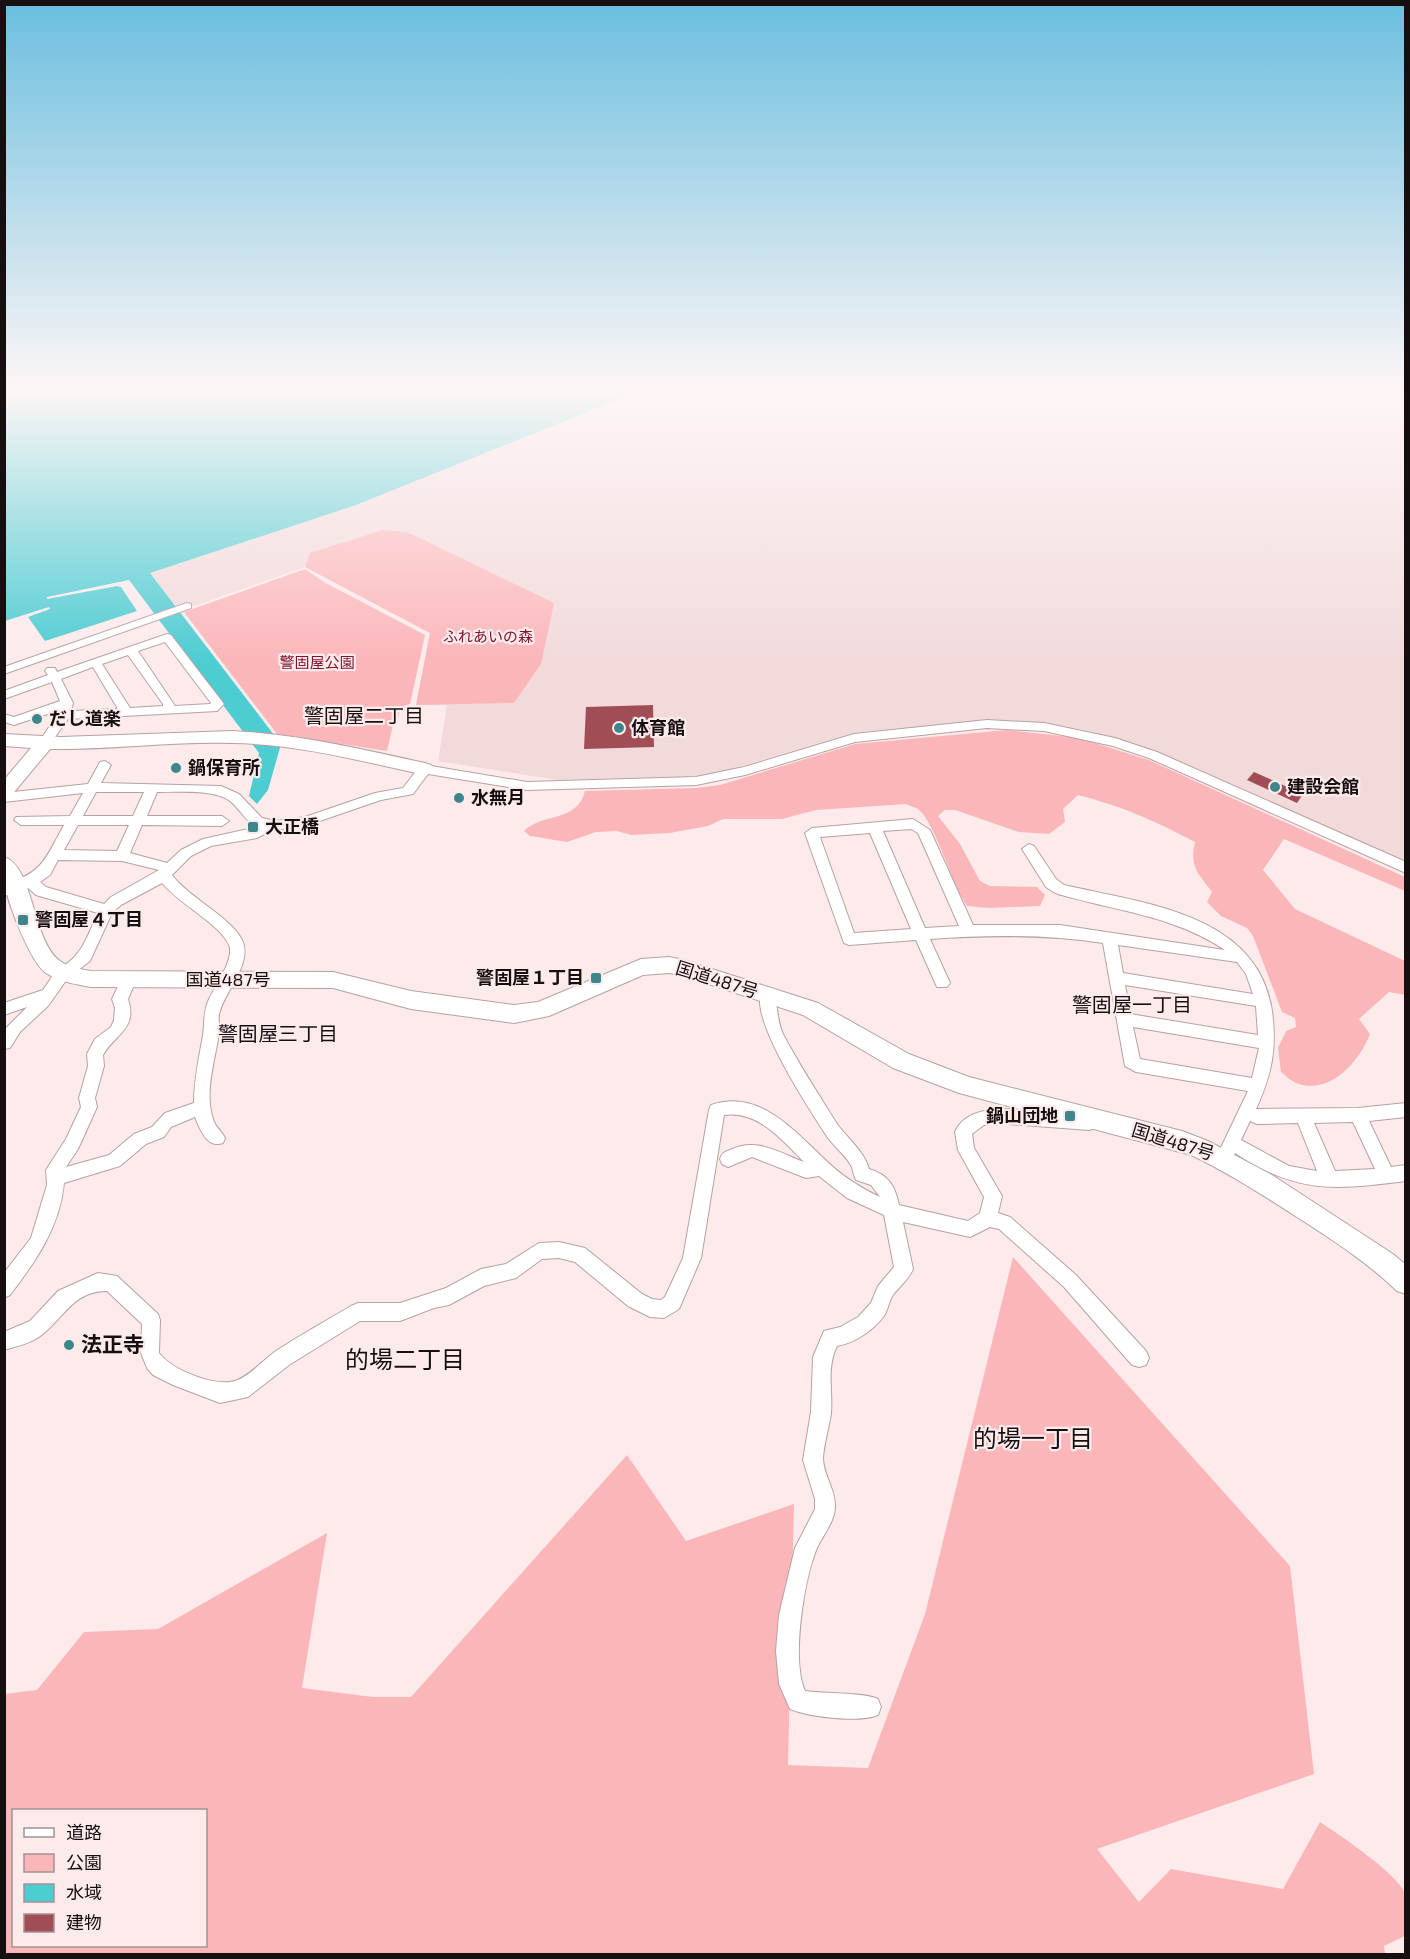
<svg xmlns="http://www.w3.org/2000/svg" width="1410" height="1959" font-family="'Exo 2','Noto Sans JP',sans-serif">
	<rect width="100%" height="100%" fill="#fdebec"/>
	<polygon fill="#f2dadb" points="647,388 1405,388 1405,863 1159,753 1089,731 1047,723 984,720 853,733 708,776 557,780 438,761 447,705 416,705 430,633 305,567 191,607 187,602 176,606 150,573 356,505"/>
	<g fill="#fbb6ba" fill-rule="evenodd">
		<polygon points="383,530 407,532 554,603 541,664 514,703 416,705 430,633 305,567 310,553"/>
		<polygon points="305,569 324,582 425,635 410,704 400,707 397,724 393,725 387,751 277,734 184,612"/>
		<path d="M1007 730 1079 738 1149 760 1405 877V891L1284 839 1263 870 1295 909 1405 961V995L1389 992 1359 1019 1370 1034C1359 1062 1330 1096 1296 1083 1291 1081 1285 1075 1281 1072L1278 1048 1286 1031 1296 1027 1295 1018 1282 1012 1253 936 1247 928 1221 916 1207 902 1212 892C1198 873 1189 867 1195 842 1153 820 1124 807 1078 795L1063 809 1065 822 1049 834 1019 832 955 810H945L938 816 960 844 980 881 990 886 1037 887 1045 895 1040 906 989 908 967 906C952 885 934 821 919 810 916 807 909 806 906 804L816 810 782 819H723L708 826 670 833 631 835 617 831 596 832 567 842 530 836 524 831C543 812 577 823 585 791L696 788 720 785 855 744Z"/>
		<path d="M1013 1257 1290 1566 1314 1774 1097 1849 1139 1902 1171 1869 1283 1889 1320 1822C1337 1833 1401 1876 1405 1894 1409 1906 1405 1923 1405 1936L1384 1946 1385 1954H5L4 1694 37 1690 84 1632 158 1629 327 1533 302 1688 373 1697H411L627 1455 686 1541 794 1504 788 1765 868 1768 925 1614ZM14 1810H206V1946H14Z"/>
	</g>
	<polygon fill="#4dccd2" points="4,388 647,388 356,505 150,573 281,744 268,790 257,804 249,796 259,753 129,580 47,597 47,599 117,586 121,587 137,611 45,641 28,617 50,609 49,607 5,621"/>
	<g fill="#a04d56">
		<polygon points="653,705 654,747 584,749 586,707"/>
		<polygon points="1254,772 1303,794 1297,803 1247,780"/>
	</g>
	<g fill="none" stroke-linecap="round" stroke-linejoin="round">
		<g stroke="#b6a1a2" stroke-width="2">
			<g id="minor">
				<polygon points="187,603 191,604 191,608 4,674 4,667"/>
				<path d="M167 634 171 635 224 704 217 711 68 719 48 747 44 748 38 744 60 710 14 725 4 722V714L14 717 60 701 52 682 4 699V691L48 675 45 671 47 668H55L57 672ZM165 642 211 703 210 704 175 706 138 651ZM128 655 163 704V706L130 708 102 664ZM93 667 118 709 71 711 73 703 61 679Z"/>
				<path d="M987 720 1044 723 1115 738 1157 752 1406 862V873L1149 758 1113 746 1044 731 987 728 855 742 745 775 696 785 527 790 428 774 413 794 381 800 305 826 272 830 257 838 211 846 191 856 172 875C188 897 232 918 242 940 253 962 226 990 220 1011 217 1018 220 1025 219 1033 215 1061 204 1092 213 1119 215 1127 222 1131 225 1138L223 1143C207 1149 200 1129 195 1117L171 1127 164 1137 146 1144 120 1166 64 1183C60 1227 36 1261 10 1295L4 1298V1273L31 1238 47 1185 46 1170 66 1139 81 1107 79 1098 88 1066 87 1054 95 1039 111 1027 114 1020 115 1008 112 999 123 976H133L136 980 128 999C138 1029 115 1034 103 1055L104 1066 95 1098 97 1107 78 1149 66 1167 109 1155 134 1134 152 1127 165 1113 194 1103C194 1080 199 1058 203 1035 205 1022 203 1012 209 999 215 987 235 958 229 945 221 925 178 903 162 883L121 905 112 913 90 961 67 979 48 1006 20 1032 10 1048 4 1049V1030L27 1007 4 1015V1003L43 990 58 968C81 960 88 934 98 913L36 895 28 888 4 896V885C44 872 45 859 64 825H21L14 820 16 817 70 816 83 793 4 802V793L88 784 100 762 105 761 111 765 101 783 221 786 239 794 262 818 276 821 305 817 375 793 403 788 420 766 425 765 527 782 696 777 744 767 854 734ZM96 792H144L133 816H83ZM157 792C176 792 216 789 230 801 240 809 245 821 257 827L203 839 181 850 167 863 130 853 142 825 222 826 229 821 222 816H147ZM78 825H129L117 851 64 850ZM58 860 122 861 159 870 111 897 104 904 46 887 40 882 50 875Z"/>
				<path d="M913 819 930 830 973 925H1060L1225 950C1173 915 1114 911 1055 893L1046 887 1022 849 1029 844 1034 846 1056 879 1064 885C1142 903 1258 913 1272 1011 1277 1049 1272 1074 1256 1109L1358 1108 1406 1103V1117L1369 1121 1391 1167 1406 1165V1181C1333 1190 1298 1194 1235 1153L1230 1163 1224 1165 1218 1163 1216 1158 1248 1091 1136 1072 1125 1066 1103 943C1045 934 988 935 930 939L950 983 947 987H937L916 940 849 945 844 943 805 833 812 828ZM911 829 918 833 959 926 925 928 883 831ZM870 833 911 929 854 933 820 837ZM1118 945 1237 962 1246 974 1253 994 1123 973ZM1125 985 1256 1006 1258 1035 1130 1014ZM1133 1027 1259 1048 1252 1078 1140 1059ZM1250 1121 1257 1124 1298 1123 1317 1171 1289 1166 1241 1140ZM1353 1122 1375 1169 1335 1171 1314 1123Z"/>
				<path d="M767 989 772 991C779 1004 776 1022 784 1036 800 1066 819 1095 837 1124 848 1139 864 1151 869 1169 889 1175 895 1186 899 1205L968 1221 980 1213 984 1197 958 1150 955 1132C960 1120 971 1114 984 1111 1001 1106 1078 1112 1095 1118L1097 1123 1095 1128 1089 1130 994 1123 984 1125 972 1134 974 1148 1002 1196 998 1213 1010 1217 1076 1275 1146 1351 1149 1358 1146 1365 1139 1367 1132 1365 1064 1287 999 1229 990 1227 970 1237 903 1222 913 1269C909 1279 900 1286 893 1295 889 1301 888 1310 884 1316 873 1331 854 1343 837 1346 826 1369 833 1390 831 1413 829 1428 824 1443 823 1458 823 1475 836 1490 835 1507 835 1521 823 1535 817 1548 804 1579 791 1661 805 1691 826 1694 861 1692 878 1699L881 1707 878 1715C858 1723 810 1717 790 1709L779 1684 776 1651 779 1615 795 1548 815 1509V1499L803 1460 811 1412 813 1357 824 1331 840 1327 858 1317 871 1303 878 1286 894 1267 884 1215 847 1198 819 1176 806 1178 752 1157 728 1167 722 1164 720 1159C722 1153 724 1152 730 1150 756 1137 778 1152 804 1162 782 1140 758 1110 724 1115L701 1258 679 1309 664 1318 650 1317 628 1306 575 1262 559 1258 542 1259 516 1278 484 1286 449 1305 434 1308 400 1321H360L289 1365 248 1397 220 1403 173 1385 153 1375 147 1368 141 1353 142 1324 107 1291C74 1291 65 1316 43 1334 32 1343 18 1346 4 1350V1332L30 1321 58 1291 98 1273 117 1276 158 1314 160 1320 159 1353C172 1370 214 1387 235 1381 249 1377 263 1360 276 1351 300 1335 326 1321 351 1306L358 1303H400L446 1288 481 1269 506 1264 539 1243 559 1242 585 1248 642 1294 652 1299 661 1300 665 1297 683 1258 709 1110 711 1105C762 1087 799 1137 833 1167 847 1179 863 1189 880 1197L871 1185 856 1180C854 1176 853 1172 852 1167 846 1155 833 1146 826 1135 810 1110 748 1017 762 991Z"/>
			</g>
		</g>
		<g stroke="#b6a1a2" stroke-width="2">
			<g id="highway">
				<path d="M232 731C298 734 361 749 425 763L431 765 434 769 431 773 425 775C361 761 297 744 232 743 171 741 111 750 50 749L10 797 4 799V780L31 748 4 746V734L61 737Z"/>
				<path d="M4 857C34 866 32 941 60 961 69 968 80 969 91 971L333 972 411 991 514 1005 538 1002 641 959 669 957 684 960 818 1003 909 1054 969 1077 1182 1131 1208 1141 1272 1175 1393 1254 1406 1265V1294L1397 1291C1367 1262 1334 1241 1300 1219 1264 1196 1229 1173 1191 1155L959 1093 893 1068 803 1015 684 976 669 973 643 975 549 1016 514 1023 411 1009 333 988 91 987C76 984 59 982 46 973 30 962 7 901 4 881 4 873 4 865 4 857Z"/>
			</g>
		</g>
		<use href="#minor" fill="#fff" fill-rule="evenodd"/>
		<use href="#highway" fill="#fff" fill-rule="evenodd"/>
	</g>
	<linearGradient id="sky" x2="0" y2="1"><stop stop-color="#6abedf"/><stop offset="0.59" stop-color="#fef6f6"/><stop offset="1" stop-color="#fef6f6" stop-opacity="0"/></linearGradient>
	<rect width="1410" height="662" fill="url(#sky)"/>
	<g fill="#3d8689" stroke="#fdebec" stroke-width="2">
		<circle cx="37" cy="719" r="6"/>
		<circle cx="619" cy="728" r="6"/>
		<circle cx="176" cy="768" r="6"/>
		<circle cx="1275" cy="787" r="6"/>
		<circle cx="459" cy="798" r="6"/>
		<rect x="247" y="821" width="12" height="12" rx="3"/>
		<rect x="17" y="914" width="12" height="12" rx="3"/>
		<rect x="590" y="972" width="12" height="12" rx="3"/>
		<rect x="1064" y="1110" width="12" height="12" rx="3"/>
		<circle cx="69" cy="1345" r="6"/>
	</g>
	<g text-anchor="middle" stroke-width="4.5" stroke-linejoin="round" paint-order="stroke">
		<g font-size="15" fill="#80152d" stroke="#fdebec">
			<text x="488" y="642">ふれあいの森</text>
			<text x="317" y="668">警固屋公園</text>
		</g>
		<g font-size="18" font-weight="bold" fill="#160f10" stroke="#fdebec" text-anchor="start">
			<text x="49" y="725">だし道楽</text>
			<text x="631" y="734">体育館</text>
			<text x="188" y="774">鍋保育所</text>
			<text x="1287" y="793">建設会館</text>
			<text x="471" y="804">水無月</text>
			<text x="265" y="833">大正橋</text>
			<text x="35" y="926">警固屋４丁目</text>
			<text x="584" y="984" text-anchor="end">警固屋１丁目</text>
			<text x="1058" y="1122" text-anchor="end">鍋山団地</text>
		</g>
		<g font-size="18" fill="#160f10" stroke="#fdebec">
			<text x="228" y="986">国道487号</text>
			<text transform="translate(717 980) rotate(17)" y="6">国道487号</text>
			<text transform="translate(1173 1142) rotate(17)" y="6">国道487号</text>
		</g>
		<g font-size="20" fill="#160f10" stroke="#fdebec">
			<text x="364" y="723">警固屋二丁目</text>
			<text x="1132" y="1012">警固屋一丁目</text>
			<text x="278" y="1041">警固屋三丁目</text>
		</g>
		<g font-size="21" font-weight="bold" fill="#160f10" stroke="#fdebec" text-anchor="start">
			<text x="81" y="1352">法正寺</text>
		</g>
		<g font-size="24" fill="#160f10" stroke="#fdebec">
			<text x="405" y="1368">的場二丁目</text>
			<text x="1033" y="1447">的場一丁目</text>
		</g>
	</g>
	<rect width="1410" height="1959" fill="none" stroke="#160f10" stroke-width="12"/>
	<rect x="12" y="1809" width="195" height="138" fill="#fdebec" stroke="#a19394" stroke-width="1.5"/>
	<rect x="24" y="1828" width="30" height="9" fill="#ffffff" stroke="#a19394" stroke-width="1.5"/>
	<text x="66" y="1839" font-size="18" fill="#160f10">道路</text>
	<rect x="24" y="1854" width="30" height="18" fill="#fbb6ba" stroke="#a19394" stroke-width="1.5"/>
	<text x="66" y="1869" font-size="18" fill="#160f10">公園</text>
	<rect x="24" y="1884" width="30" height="18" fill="#4dccd2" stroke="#a19394" stroke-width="1.5"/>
	<text x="66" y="1899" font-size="18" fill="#160f10">水域</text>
	<rect x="24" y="1914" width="30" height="18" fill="#a04d56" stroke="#a19394" stroke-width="1.5"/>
	<text x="66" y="1929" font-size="18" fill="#160f10">建物</text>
</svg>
